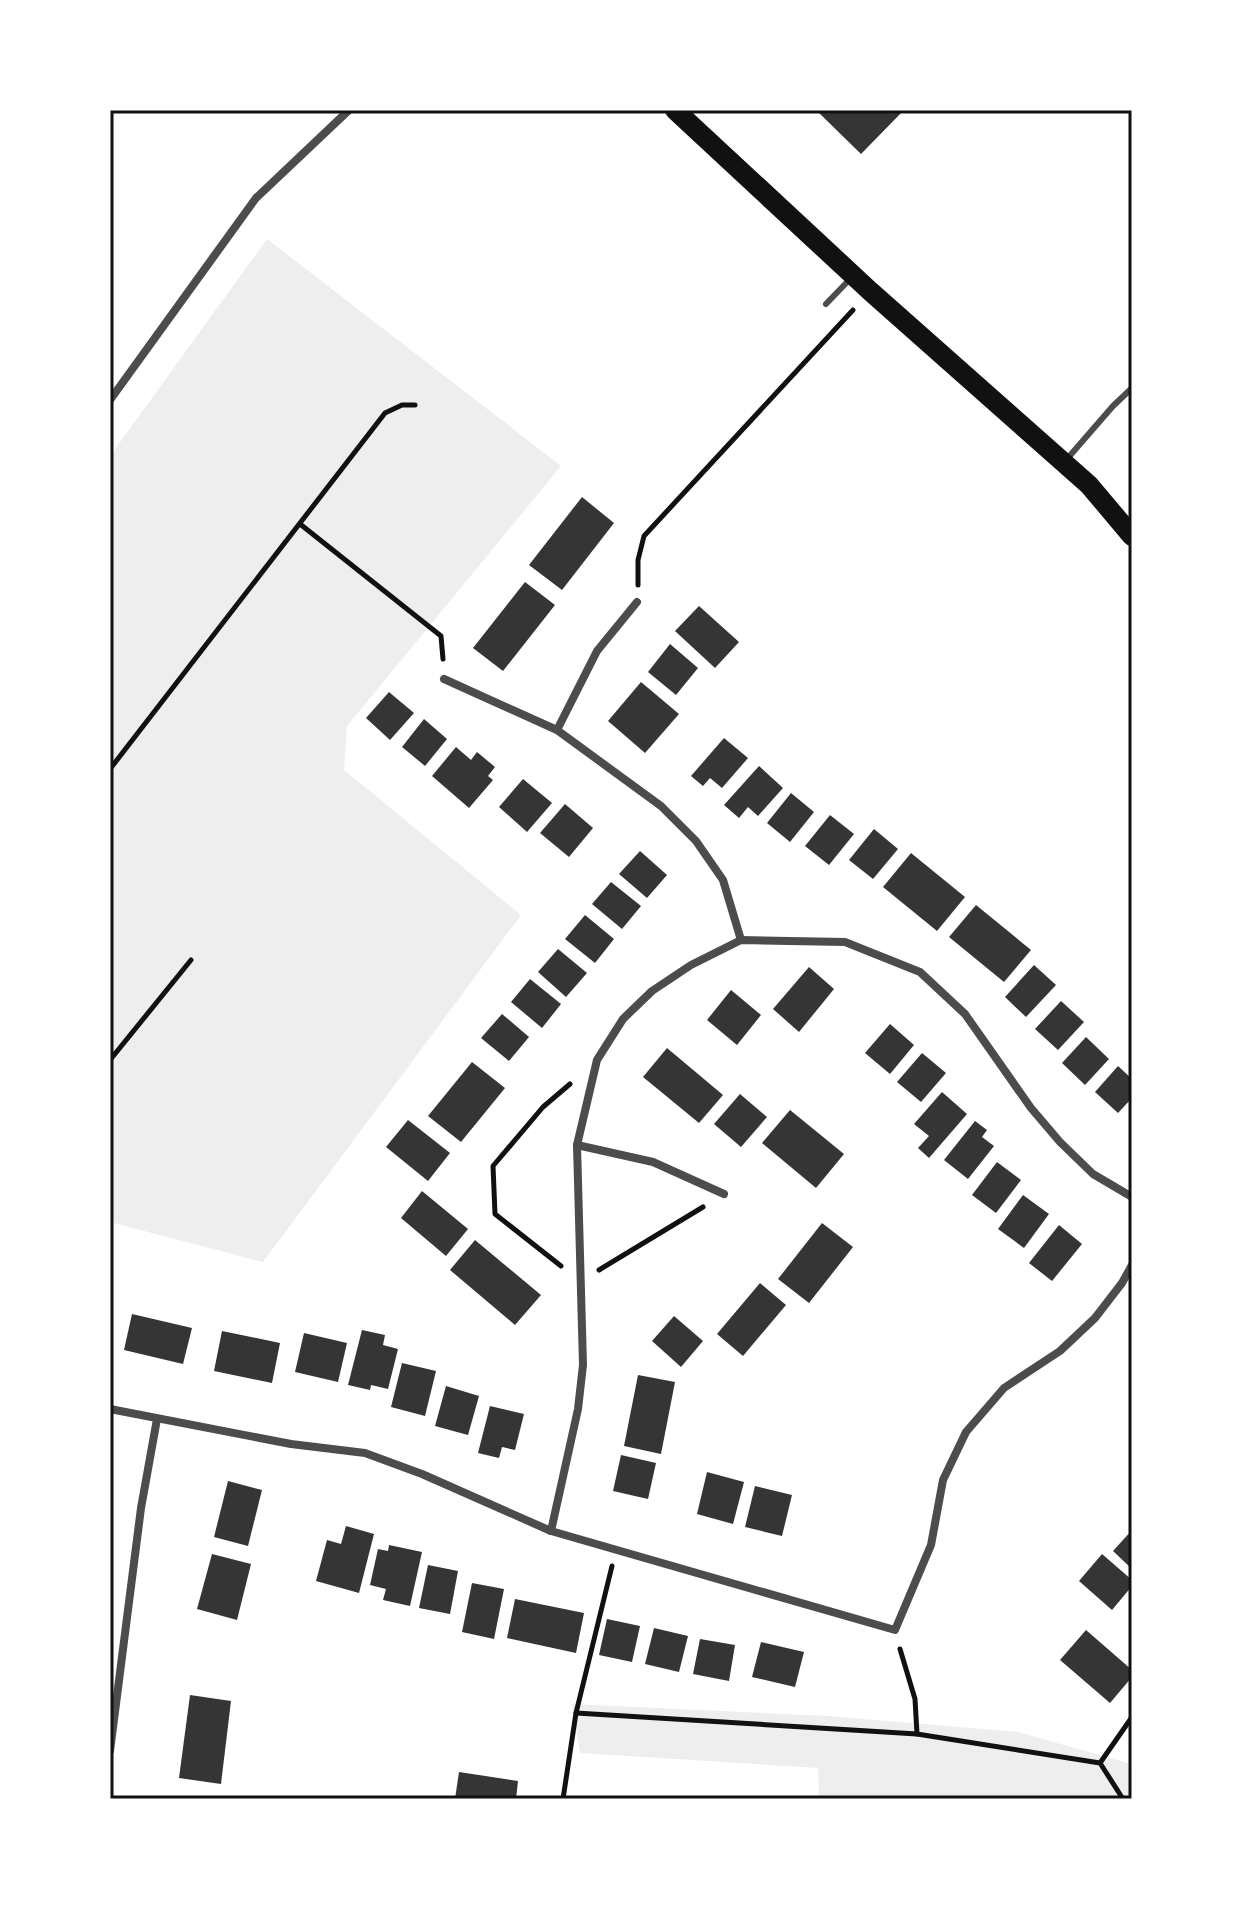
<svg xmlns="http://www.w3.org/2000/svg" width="1242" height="1909" font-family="Merriweather,serif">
	<rect width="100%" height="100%" fill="#fff"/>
	<g fill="#eee">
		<polygon points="267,239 561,466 347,726 344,770 521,915 263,1262 110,1222 110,456"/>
		<polygon points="572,1704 827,1716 1018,1732 1131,1764 1132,1799 819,1799 818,1768 580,1753"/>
	</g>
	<g fill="#353535">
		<polygon points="816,110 904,110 861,154"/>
		<polygon points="582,497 614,523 562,590 529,565"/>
		<polygon points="525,582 555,605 503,671 473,648"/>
		<polygon points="699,606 739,642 715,668 675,631"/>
		<polygon points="670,644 698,668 676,695 648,672"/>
		<polygon points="641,682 679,714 645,753 608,721"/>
		<polygon points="389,692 414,713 390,740 366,718"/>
		<polygon points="424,719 447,739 425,766 402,747"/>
		<polygon points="724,738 748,758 722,788 710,778 703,786 691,776"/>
		<polygon points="456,747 471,760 477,752 495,767 488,776 493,780 469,808 432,776"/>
		<polygon points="759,766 783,788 758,816 748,807 739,818 724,805"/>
		<polygon points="523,779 552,803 527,832 499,807"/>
		<polygon points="791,793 814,812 790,842 767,823"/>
		<polygon points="565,804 593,828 569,857 540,833"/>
		<polygon points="830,815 854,834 829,865 805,846"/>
		<polygon points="874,829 898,849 873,879 849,860"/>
		<polygon points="640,851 667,875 647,898 619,874"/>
		<polygon points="911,853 965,897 937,931 883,887"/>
		<polygon points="611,882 641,906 622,929 592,904"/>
		<polygon points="976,905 1031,950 1004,982 949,937"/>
		<polygon points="585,915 614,939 595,963 565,939"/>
		<polygon points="558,949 587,973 566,997 538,972"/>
		<polygon points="1034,965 1056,985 1026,1017 1005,997"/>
		<polygon points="809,967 834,989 799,1032 773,1009"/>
		<polygon points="530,979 561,1004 542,1028 511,1002"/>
		<polygon points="731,990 761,1015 737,1045 707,1020"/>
		<polygon points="1061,1001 1084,1022 1058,1050 1035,1029"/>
		<polygon points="502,1014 529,1037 509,1061 481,1038"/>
		<polygon points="890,1024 914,1045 890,1074 865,1053"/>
		<polygon points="1086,1037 1109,1059 1085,1085 1062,1063"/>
		<polygon points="667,1048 723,1095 699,1123 643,1077"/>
		<polygon points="922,1053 946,1073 921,1102 897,1082"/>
		<polygon points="472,1062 505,1088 461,1142 428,1116"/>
		<polygon points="1118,1066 1132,1079 1132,1098 1118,1113 1095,1092"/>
		<polygon points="942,1092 967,1114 929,1158 918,1148 929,1136 914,1124"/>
		<polygon points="740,1094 767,1117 741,1147 714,1124"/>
		<polygon points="790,1110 844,1154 816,1188 762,1143"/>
		<polygon points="408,1120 450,1153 428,1181 386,1147"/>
		<polygon points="975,1121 987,1130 982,1137 994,1146 968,1179 944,1160"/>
		<polygon points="997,1162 1021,1180 996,1213 972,1195"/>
		<polygon points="422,1191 468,1229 446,1256 401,1218"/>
		<polygon points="1023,1195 1049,1214 1024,1248 998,1229"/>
		<polygon points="822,1223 853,1247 809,1303 778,1279"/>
		<polygon points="1059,1225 1082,1244 1052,1281 1029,1263"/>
		<polygon points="475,1240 541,1295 515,1325 450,1270"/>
		<polygon points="760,1283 786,1305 743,1356 717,1334"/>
		<polygon points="132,1314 192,1328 183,1364 124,1350"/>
		<polygon points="674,1316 703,1341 681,1367 652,1341"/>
		<polygon points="362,1330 385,1335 383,1345 398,1349 388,1389 371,1385 370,1390 348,1385"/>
		<polygon points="222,1331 280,1343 272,1383 214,1371"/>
		<polygon points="304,1333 347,1343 338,1382 295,1372"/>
		<polygon points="402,1363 436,1371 425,1416 391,1407"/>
		<polygon points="638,1375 675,1382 661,1454 624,1446"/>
		<polygon points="446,1386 479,1396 468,1435 435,1426"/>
		<polygon points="490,1406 524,1414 515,1450 502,1447 499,1458 478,1453"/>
		<polygon points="621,1455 656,1463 648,1499 613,1491"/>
		<polygon points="707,1472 744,1482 733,1524 697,1514"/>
		<polygon points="228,1481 262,1490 248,1546 214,1537"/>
		<polygon points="755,1486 792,1495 782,1536 745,1527"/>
		<polygon points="346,1526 374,1534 359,1593 316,1581 327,1540 341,1544"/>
		<polygon points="1132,1530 1132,1569 1113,1551"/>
		<polygon points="389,1545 422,1552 410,1606 383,1600 386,1589 370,1585 378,1549 388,1551"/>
		<polygon points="212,1554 251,1564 237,1620 197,1609"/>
		<polygon points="1102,1554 1132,1580 1132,1586 1112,1610 1079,1581"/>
		<polygon points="428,1565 458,1571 450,1614 419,1608"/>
		<polygon points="472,1583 504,1589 494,1639 462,1632"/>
		<polygon points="515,1599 584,1613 576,1653 507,1638"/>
		<polygon points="607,1619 640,1626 632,1662 599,1655"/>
		<polygon points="654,1628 688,1636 679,1672 645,1664"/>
		<polygon points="1086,1630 1132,1670 1132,1677 1110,1703 1060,1660"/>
		<polygon points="700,1639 735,1645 729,1681 693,1674"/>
		<polygon points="761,1642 804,1652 795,1687 752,1677"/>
		<polygon points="190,1695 231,1701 221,1784 179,1778"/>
		<polygon points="459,1772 518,1781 516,1799 455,1799"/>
	</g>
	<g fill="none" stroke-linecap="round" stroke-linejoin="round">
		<g stroke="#111" stroke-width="5">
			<polyline points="300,524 441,636 443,659"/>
			<polyline points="638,585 638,560 644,536 853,310"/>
			<polyline points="110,769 385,413 402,405 415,405"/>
			<polyline points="110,1060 191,960"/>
			<polyline points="561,1266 495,1214 493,1166 543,1107 570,1084"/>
			<polyline points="599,1270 703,1207"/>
			<polyline points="900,1649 915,1699 917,1734"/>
			<polyline points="576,1713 917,1734 1100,1763 1123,1799"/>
			<polyline points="1100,1763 1132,1717"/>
			<polyline points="563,1799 576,1713 612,1566"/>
		</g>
		<g stroke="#4c4c4c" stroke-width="6">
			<polyline points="826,304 851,278"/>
			<polyline points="1067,459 1113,406 1132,388"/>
		</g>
		<g stroke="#4c4c4c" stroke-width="8">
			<polyline points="110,400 256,198 349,110"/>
			<polyline points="444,679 557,730 661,806 696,841 723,880 741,940"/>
			<polyline points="557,730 597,651 637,602"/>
			<polyline points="577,1145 653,1162 724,1194"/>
			<polyline points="110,1409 291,1444 365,1453 422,1474 551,1531 895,1630 931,1545 943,1480 966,1432 1004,1388 1060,1351 1095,1318 1122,1283 1132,1265"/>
			<polyline points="551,1531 578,1409 583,1365 577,1145 597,1060 623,1019 652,991 691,965 741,940 845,942 920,972 965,1014 1031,1108 1060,1142 1093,1174 1132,1197"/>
			<polyline points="110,1751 141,1508 157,1419"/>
		</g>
		<polyline stroke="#111" stroke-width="20" points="675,110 870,291 1089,485 1132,536"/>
	</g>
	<rect width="1242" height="1909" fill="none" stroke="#ffffff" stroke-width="224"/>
	<rect x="112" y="112" width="1018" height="1685" fill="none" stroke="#111" stroke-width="3"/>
</svg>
